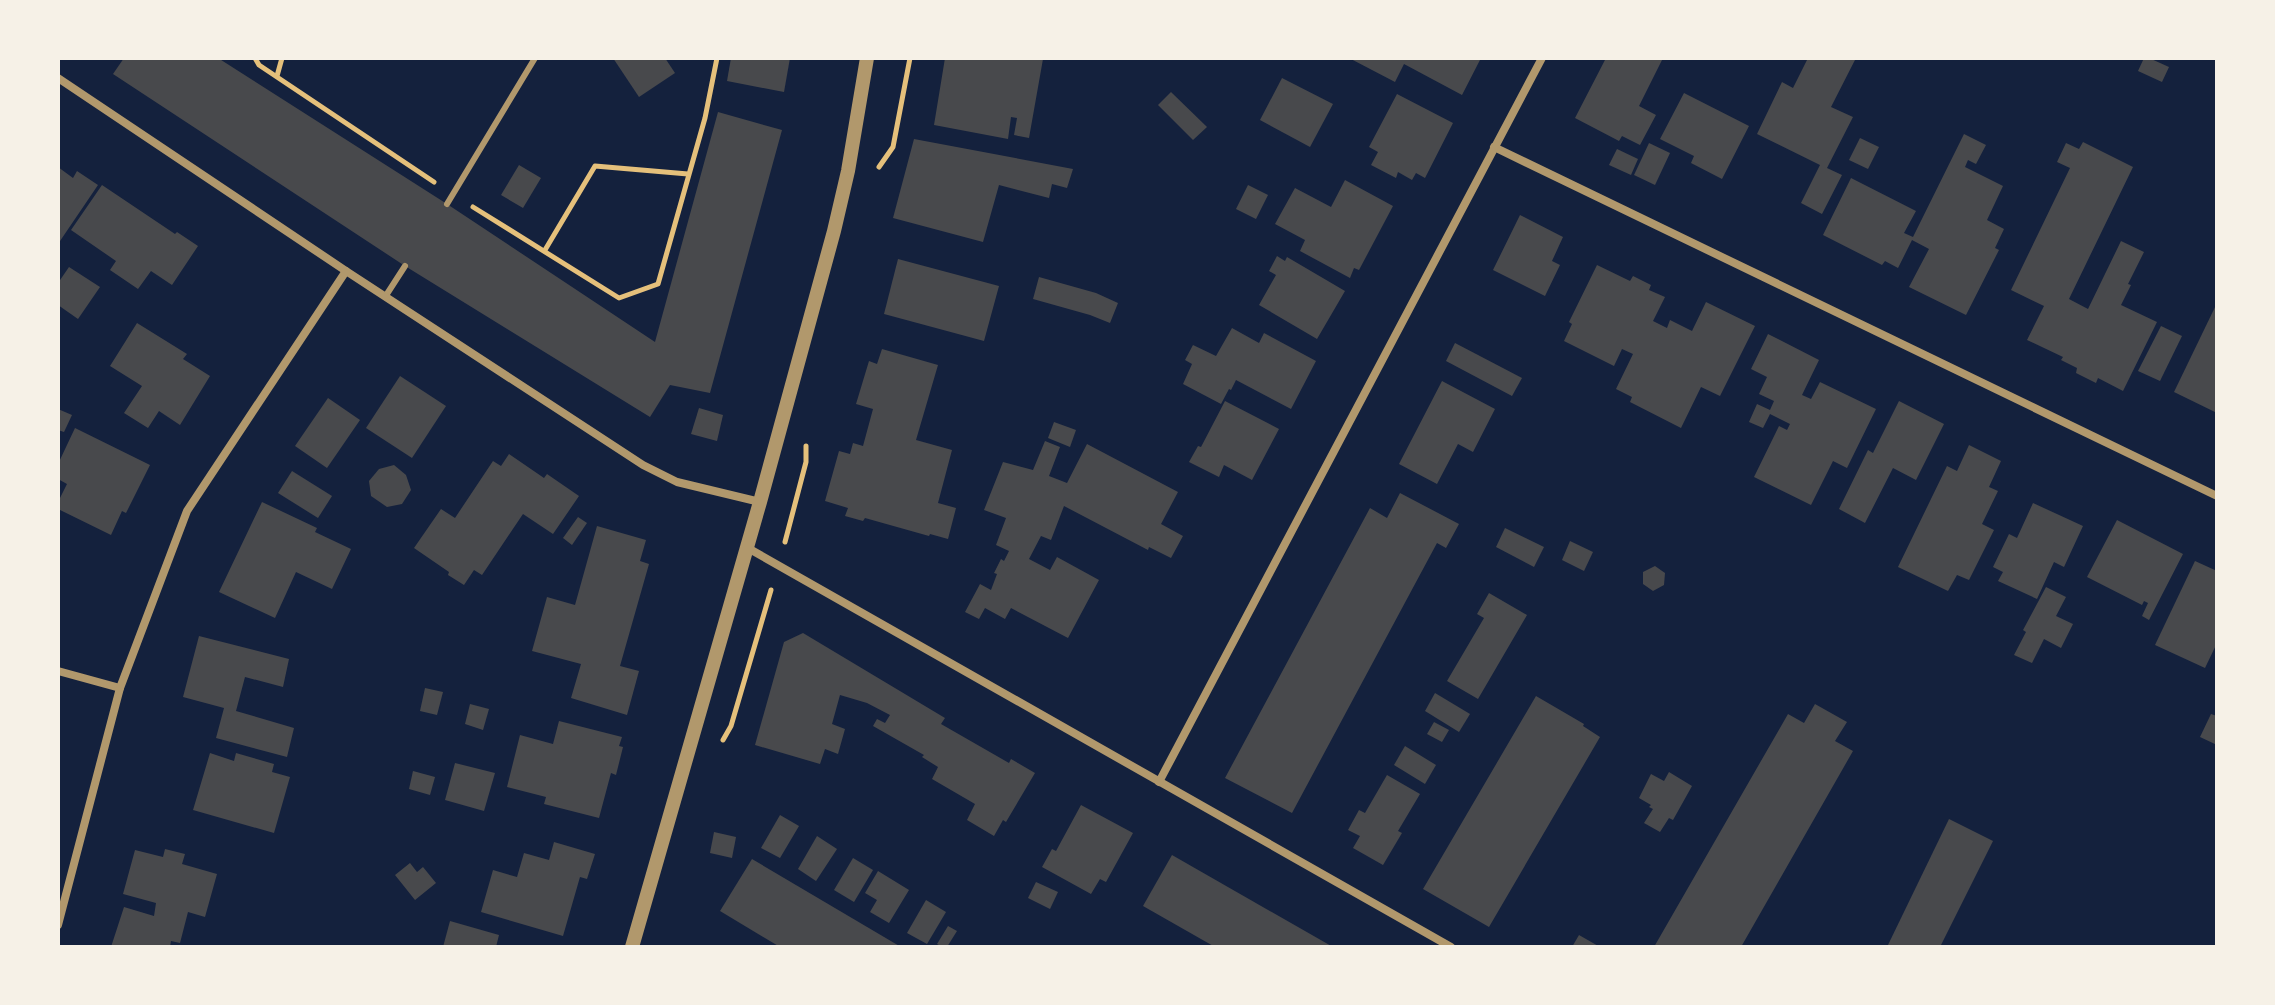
<svg xmlns="http://www.w3.org/2000/svg" width="2275" height="1005" font-family="Rubik,sans-serif">
	<rect width="100%" height="100%" fill="#14213d"/>
	<g fill="#48494c">
		<polygon points="124,58 218,58 447,204 655,342 718,112 782,130 710,393 670,385 650,417 405,266 113,74"/>
		<polygon points="613,58 665,58 675,73 639,97"/>
		<polygon points="731,58 790,58 784,92 727,81"/>
		<polygon points="945,58 1043,59 1029,138 1014,135 1017,118 1011,117 1008,139 934,125"/>
		<polygon points="1349,58 1481,58 1462,95 1404,64 1395,82"/>
		<polygon points="1606,58 1663,58 1639,106 1656,115 1640,145 1622,136 1619,141 1575,118"/>
		<polygon points="1808,58 1856,58 1831,107 1853,117 1827,168 1842,175 1822,214 1801,203 1820,165 1757,134 1782,82 1793,88"/>
		<polygon points="2144,58 2149,58 2169,67 2162,82 2138,71"/>
		<polygon points="1282,78 1333,104 1310,147 1260,120"/>
		<polygon points="1171,92 1207,127 1193,140 1158,105"/>
		<polygon points="1684,93 1749,126 1722,179 1691,163 1694,156 1660,139"/>
		<polygon points="1397,94 1453,123 1425,178 1416,173 1412,180 1398,172 1396,178 1371,165 1378,152 1369,147"/>
		<polygon points="1964,134 1986,145 1976,164 1968,160 1965,167 2003,186 1987,220 2004,229 1995,248 1999,250 1966,315 1909,287 1929,249 1912,240 1898,268 1885,261 1882,265 1823,235 1851,178 1916,211 1904,233 1913,237"/>
		<polygon points="1860,138 1879,147 1868,169 1849,160"/>
		<polygon points="914,139 1073,169 1067,188 1052,184 1049,198 999,185 983,242 893,218"/>
		<polygon points="2083,142 2133,167 2069,299 2088,309 2121,241 2144,252 2128,284 2131,285 2121,305 2157,322 2123,391 2098,378 2096,383 2076,373 2077,368 2061,360 2063,357 2027,340 2044,306 2011,290 2070,168 2057,162 2066,143 2079,149"/>
		<polygon points="1649,143 1670,153 1655,185 1634,175"/>
		<polygon points="1617,149 1638,159 1631,175 1609,165"/>
		<polygon points="519,165 541,178 523,208 501,195"/>
		<polygon points="58,167 73,178 77,171 98,185 58,244"/>
		<polygon points="1345,180 1393,206 1359,270 1354,268 1350,278 1300,251 1305,240 1275,224 1295,188 1331,207"/>
		<polygon points="102,185 175,234 177,232 198,246 172,285 151,271 138,289 110,270 116,261 71,230"/>
		<polygon points="1248,185 1268,195 1256,219 1236,209"/>
		<polygon points="1520,215 1563,237 1552,261 1560,265 1545,296 1493,270"/>
		<polygon points="1277,256 1285,261 1287,257 1345,291 1317,339 1259,305 1276,275 1269,271"/>
		<polygon points="898,259 999,286 984,341 884,314"/>
		<polygon points="1597,265 1630,281 1633,276 1651,285 1649,290 1665,297 1653,321 1667,328 1670,320 1692,331 1706,302 1755,326 1720,396 1701,387 1681,428 1630,402 1632,397 1616,389 1633,354 1622,349 1614,366 1564,341 1572,324 1569,322"/>
		<polygon points="69,267 100,287 78,319 58,305 58,283"/>
		<polygon points="1039,277 1096,293 1118,303 1110,323 1090,315 1033,299"/>
		<polygon points="2217,303 2217,413 2174,392"/>
		<polygon points="137,323 187,354 183,359 210,376 180,425 159,411 148,428 124,413 142,386 110,366"/>
		<polygon points="2161,326 2182,336 2160,381 2138,371"/>
		<polygon points="1232,328 1259,343 1264,333 1316,361 1291,409 1236,380 1231,390 1229,389 1221,404 1183,384 1192,364 1185,360 1193,345 1216,356"/>
		<polygon points="1768,334 1819,360 1802,395 1811,399 1820,382 1876,409 1847,468 1833,461 1811,505 1754,477 1779,426 1787,430 1790,424 1770,414 1763,428 1749,422 1757,404 1770,410 1774,401 1759,394 1767,377 1751,369"/>
		<polygon points="1455,343 1522,378 1512,396 1446,361"/>
		<polygon points="882,349 938,365 916,440 952,450 938,503 956,508 948,539 930,534 929,536 865,518 863,521 845,516 848,508 825,501 839,451 850,454 853,443 863,446 873,409 856,404 869,361 877,364"/>
		<polygon points="400,376 446,406 412,458 366,428"/>
		<polygon points="1442,381 1495,409 1473,452 1458,444 1437,484 1399,464"/>
		<polygon points="328,398 360,420 327,468 295,446"/>
		<polygon points="1225,401 1279,429 1252,480 1224,465 1219,477 1189,462 1198,446 1201,447"/>
		<polygon points="1899,401 1944,424 1916,480 1893,468 1865,523 1839,509 1868,450 1873,453"/>
		<polygon points="699,408 723,415 717,441 691,434"/>
		<polygon points="58,409 72,415 64,432 58,430"/>
		<polygon points="1054,422 1076,430 1070,447 1048,438"/>
		<polygon points="75,428 150,465 126,513 122,511 111,535 58,509 58,502 67,484 58,479 58,464"/>
		<polygon points="1045,441 1060,447 1049,476 1067,483 1087,444 1178,492 1161,524 1183,536 1171,558 1149,547 1148,550 1064,506 1051,540 1041,536 1029,559 1050,570 1057,557 1099,580 1068,638 1011,608 1005,619 985,608 979,619 965,612 980,584 991,590 997,574 994,573 1001,559 1004,561 1009,551 996,545 1006,518 984,510 1003,462 1033,470"/>
		<polygon points="1969,445 2001,461 1989,487 1998,491 1982,524 1994,530 1969,580 1957,575 1948,591 1898,567 1947,466 1957,471"/>
		<polygon points="509,454 544,478 547,474 579,496 553,534 523,514 482,575 474,570 464,585 448,575 449,572 414,548 441,509 455,518 493,461 501,466"/>
		<polygon points="394,465 406,475 411,490 402,504 387,507 371,496 369,481 379,469"/>
		<polygon points="292,471 332,496 318,518 278,493"/>
		<polygon points="1400,493 1459,524 1446,548 1437,543 1292,813 1225,778 1370,508 1387,518"/>
		<polygon points="262,502 317,528 315,532 351,549 332,589 296,572 275,618 219,592"/>
		<polygon points="2033,503 2083,526 2064,567 2054,562 2037,599 1998,581 2003,572 1993,567 2009,534 2017,538"/>
		<polygon points="578,517 587,523 572,545 563,538"/>
		<polygon points="2117,520 2183,554 2149,620 2142,616 2148,603 2144,601 2142,605 2087,577"/>
		<polygon points="597,526 646,540 640,561 649,564 620,666 639,671 627,715 571,698 581,664 532,651 547,597 575,605"/>
		<polygon points="1505,528 1544,547 1534,567 1496,547"/>
		<polygon points="1570,541 1593,552 1584,571 1562,560"/>
		<polygon points="2195,561 2217,571 2217,643 2205,668 2155,645"/>
		<polygon points="1655,566 1665,573 1664,585 1653,591 1643,584 1643,572"/>
		<polygon points="2046,587 2066,597 2056,616 2073,624 2061,648 2044,639 2032,663 2014,655 2026,632 2023,630"/>
		<polygon points="1489,593 1527,615 1478,699 1447,681 1484,618 1477,614"/>
		<polygon points="803,633 945,718 941,724 1009,763 1011,759 1035,773 1006,822 1003,820 994,836 967,820 975,804 932,779 938,767 922,757 924,755 873,726 877,719 885,723 890,715 867,703 840,695 832,724 845,729 838,754 825,749 820,764 755,745 784,642"/>
		<polygon points="199,636 289,659 283,687 245,677 236,711 294,728 287,757 216,738 224,708 183,697"/>
		<polygon points="425,688 443,692 437,715 420,711"/>
		<polygon points="1435,693 1470,714 1459,732 1425,711"/>
		<polygon points="1536,696 1584,724 1583,726 1600,737 1489,927 1423,889"/>
		<polygon points="470,704 489,709 483,730 465,724"/>
		<polygon points="1815,704 1847,722 1835,741 1853,751 1741,947 1654,947 1788,714 1804,723"/>
		<polygon points="2211,714 2217,716 2217,745 2200,737"/>
		<polygon points="559,721 622,737 619,746 623,747 616,775 611,773 599,818 544,804 546,797 507,787 520,735 553,744"/>
		<polygon points="1434,722 1449,730 1442,742 1427,734"/>
		<polygon points="1405,746 1436,765 1425,784 1394,765"/>
		<polygon points="210,753 234,761 236,753 274,764 272,772 290,777 274,833 193,810"/>
		<polygon points="455,763 495,773 484,811 445,800"/>
		<polygon points="413,771 435,777 430,795 409,789"/>
		<polygon points="1669,772 1692,786 1673,820 1669,818 1660,832 1644,823 1653,809 1649,807 1651,805 1639,798 1651,774 1664,781"/>
		<polygon points="1387,775 1420,794 1398,831 1402,833 1383,865 1353,848 1360,836 1348,830 1359,810 1365,813"/>
		<polygon points="1081,805 1133,833 1106,882 1100,879 1091,894 1042,867 1052,849 1056,851"/>
		<polygon points="780,815 799,826 780,858 761,848"/>
		<polygon points="1949,819 1993,841 1940,947 1887,947"/>
		<polygon points="714,832 736,837 732,858 710,853"/>
		<polygon points="817,836 837,849 816,881 798,869"/>
		<polygon points="554,842 595,854 587,879 580,877 563,936 481,912 493,870 517,877 524,853 549,860"/>
		<polygon points="165,849 185,854 182,864 217,874 205,917 188,912 180,943 171,941 170,947 111,947 124,907 154,916 156,903 123,894 135,850 163,857"/>
		<polygon points="1172,855 1333,947 1215,947 1143,906"/>
		<polygon points="853,858 873,870 854,902 834,890"/>
		<polygon points="752,859 901,947 780,947 720,911"/>
		<polygon points="410,863 417,872 423,867 436,883 415,900 395,875"/>
		<polygon points="878,871 909,890 889,923 870,912 877,900 865,893"/>
		<polygon points="1036,882 1058,892 1050,909 1028,898"/>
		<polygon points="926,900 946,912 927,944 907,933"/>
		<polygon points="450,921 499,935 496,947 443,947"/>
		<polygon points="948,926 957,931 947,947 942,947 937,944"/>
		<polygon points="1579,935 1600,947 1572,947"/>
	</g>
	<g fill="none" stroke-linecap="round" stroke-linejoin="round">
		<g stroke="#e5c07b" stroke-width="5">
			<polyline points="255,58 259,65 434,182"/>
			<polyline points="277,76 282,58"/>
			<polyline points="879,167 893,147 910,58"/>
			<polyline points="473,207 619,298 658,284 705,118 717,58"/>
			<polyline points="545,250 595,166 688,174"/>
			<polyline points="785,542 806,462 806,446"/>
			<polyline points="723,740 731,726 771,590"/>
		</g>
		<g stroke="#b1986c" stroke-width="6">
			<polyline points="447,204 535,58"/>
			<polyline points="385,297 405,266"/>
		</g>
		<g stroke="#b1986c" stroke-width="8">
			<polyline points="58,78 346,271 643,465 677,482 760,502"/>
			<polyline points="1494,147 2217,496"/>
			<polyline points="746,547 1451,947"/>
			<polyline points="58,671 120,688"/>
			<polyline points="1159,782 1542,58"/>
			<polyline points="58,925 120,688 187,511 346,271"/>
		</g>
		<polyline stroke="#b1986c" stroke-width="14" points="632,947 760,502 834,231 848,171 867,58"/>
	</g>
	<rect width="2275" height="1005" fill="none" stroke="#f6f1e7" stroke-width="120"/>
</svg>
